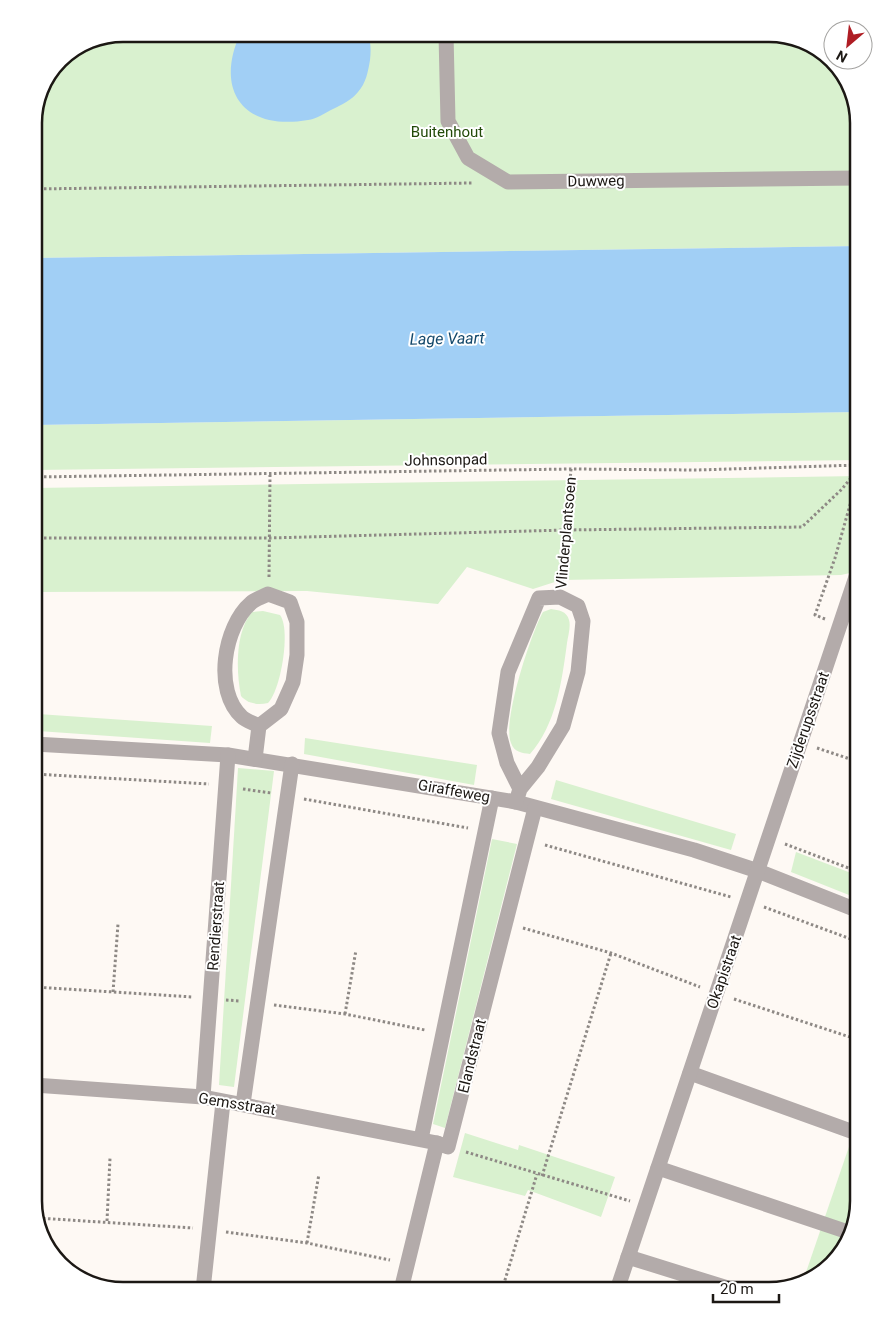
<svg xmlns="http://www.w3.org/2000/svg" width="893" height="1324" font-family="Roboto,sans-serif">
	<rect width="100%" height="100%" fill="#fef9f4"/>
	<g fill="#d9f1cf">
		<polygon points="123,34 775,34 815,46 847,79 859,123 859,246 34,258 34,118 60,60 89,40"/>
		<polygon points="859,412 859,460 34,470 34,425"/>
		<polygon points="859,476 859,571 841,575 561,580 533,589 467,567 438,604 307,591 34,592 34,488"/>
		<path d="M551 609C558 610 567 611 569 620 571 626 568 636 567 643 562 681 556 725 530 754 522 753 514 752 511 743 502 722 531 633 543 612Z"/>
		<path d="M263 611 280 615C291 629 281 690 268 703 258 705 248 704 241 696 236 671 235 632 252 612Z"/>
		<polygon points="38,714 212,726 210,743 38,731"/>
		<polygon points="305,738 477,765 474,785 304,754"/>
		<polygon points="238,768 274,771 234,1087 219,1085"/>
		<polygon points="556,780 736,834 731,850 551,799"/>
		<polygon points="492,839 517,844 445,1128 433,1124"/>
		<polygon points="796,852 859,876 859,899 791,872"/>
		<polygon points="465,1133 518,1150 519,1145 615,1177 601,1217 528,1190 525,1196 453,1177"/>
		<polygon points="853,1135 859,1137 859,1201 847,1246 814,1278 803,1281"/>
	</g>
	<g fill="#a1cff5">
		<path d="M240 34H368C371 41 371 52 370 60 368 72 366 83 358 92 352 100 341 105 333 109 325 113 316 119 308 120 245 131 214 92 240 34Z"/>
		<polygon points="859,246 859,412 34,425 34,258"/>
	</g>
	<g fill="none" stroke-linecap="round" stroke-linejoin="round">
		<g stroke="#8e8985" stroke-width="3" stroke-dasharray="2.5 2.5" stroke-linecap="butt">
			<polyline points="34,189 473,183"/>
			<polyline points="34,477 571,469 697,470 859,465"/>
			<polyline points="34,538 269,538 566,530 802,527 842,489 859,468"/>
			<polyline points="269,577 270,475"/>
			<polyline points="562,581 571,469"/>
			<polyline points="825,619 815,615 835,558 859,473"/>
			<polyline points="850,651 859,654"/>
			<polyline points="817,748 859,762"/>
			<polyline points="34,774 209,784"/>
			<polyline points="243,789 271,793"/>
			<polyline points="304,799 468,828"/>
			<polyline points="785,844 859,872"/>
			<polyline points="545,845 731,897"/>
			<polyline points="764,907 859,942"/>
			<polyline points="523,928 611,953 700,987"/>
			<polyline points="34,987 193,997"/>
			<polyline points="113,992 118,924"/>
			<polyline points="734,999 859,1040"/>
			<polyline points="226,1000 240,1001"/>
			<polyline points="274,1005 345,1014 425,1030"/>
			<polyline points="345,1014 356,950"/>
			<polyline points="466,1152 630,1201"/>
			<polyline points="542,1176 611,953"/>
			<polyline points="38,1218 193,1228"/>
			<polyline points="107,1221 110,1158"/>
			<polyline points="226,1232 307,1243 390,1260"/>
			<polyline points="307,1243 319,1174"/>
			<polyline points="828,1265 837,1248"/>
			<polyline points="502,1290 537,1174"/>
		</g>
		<g stroke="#b3abaa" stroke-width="15">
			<polyline points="446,34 448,121 468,158 508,182 859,178"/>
			<polyline points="34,744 228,755 516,802 694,850 758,871 859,911"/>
			<path d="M255 759 259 726 281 709 293 682 297 655V622L290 602 268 594C263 597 255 599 251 603 224 626 213 691 242 717 246 721 254 723 259 726"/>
			<polyline points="516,802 520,789 538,767 563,726 578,672 583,621 578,606 560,597 539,598 508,672 499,733 507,763 520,789"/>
			<polyline points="690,1073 859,1134"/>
			<polyline points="34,1085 203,1097 437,1143"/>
			<polyline points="203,1097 228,755"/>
			<polyline points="243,1104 292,764"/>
			<polyline points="421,1139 492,798"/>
			<polyline points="658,1168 851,1233"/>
			<polyline points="628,1257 734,1290"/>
			<polyline points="203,1290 223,1102"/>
			<polyline points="401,1290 437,1143 448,1147 535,808"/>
			<polyline points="617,1290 859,568"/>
		</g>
	</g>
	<g text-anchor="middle" stroke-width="4" stroke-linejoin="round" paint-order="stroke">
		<g font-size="15" fill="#224a09" stroke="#fff">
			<text x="447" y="137">Buitenhout</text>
		</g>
		<g font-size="15" fill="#1c1814" stroke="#fff">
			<text transform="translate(596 181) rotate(-1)" y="5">Duwweg</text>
			<text transform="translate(446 460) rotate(-1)" y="5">Johnsonpad</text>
			<text transform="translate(566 533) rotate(-85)" y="5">Vlinderplantsoen</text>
			<text transform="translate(808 720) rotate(-71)" y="5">Zijderupsstraat</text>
			<text transform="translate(454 791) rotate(10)" y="5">Giraffeweg</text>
			<text transform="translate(216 926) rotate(-86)" y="5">Rendierstraat</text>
			<text transform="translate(724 972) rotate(-71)" y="5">Okapistraat</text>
			<text transform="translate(472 1056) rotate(-76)" y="5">Elandstraat</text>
			<text transform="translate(237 1104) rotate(9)" y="5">Gemsstraat</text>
		</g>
		<g font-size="16" font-style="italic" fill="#13486b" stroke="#fff">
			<text transform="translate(447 338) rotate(-1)" y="6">Lage Vaart</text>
		</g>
	</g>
	<path d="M0 0H893V1324H0ZM123 42H769A81 81 0 0 1 850 123V1201A81 81 0 0 1 769 1282H123A81 81 0 0 1 42 1201V123A81 81 0 0 1 123 42Z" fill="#fff" fill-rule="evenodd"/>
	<path fill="none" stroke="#1c1814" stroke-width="2.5" d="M123 42H769A81 81 0 0 1 850 123V1201A81 81 0 0 1 769 1282H123A81 81 0 0 1 42 1201V123A81 81 0 0 1 123 42Z"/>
	<g transform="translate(848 45) rotate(208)"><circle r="24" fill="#ffffff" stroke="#a4a3a1"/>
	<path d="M0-4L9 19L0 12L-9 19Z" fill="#af1d24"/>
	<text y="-8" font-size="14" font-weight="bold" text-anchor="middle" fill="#1c1814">N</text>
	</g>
	<path d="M713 1294v8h66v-8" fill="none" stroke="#1c1814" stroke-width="2.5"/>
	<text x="720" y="1294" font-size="15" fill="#1c1814" stroke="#ffffff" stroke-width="4" paint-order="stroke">20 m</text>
</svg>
